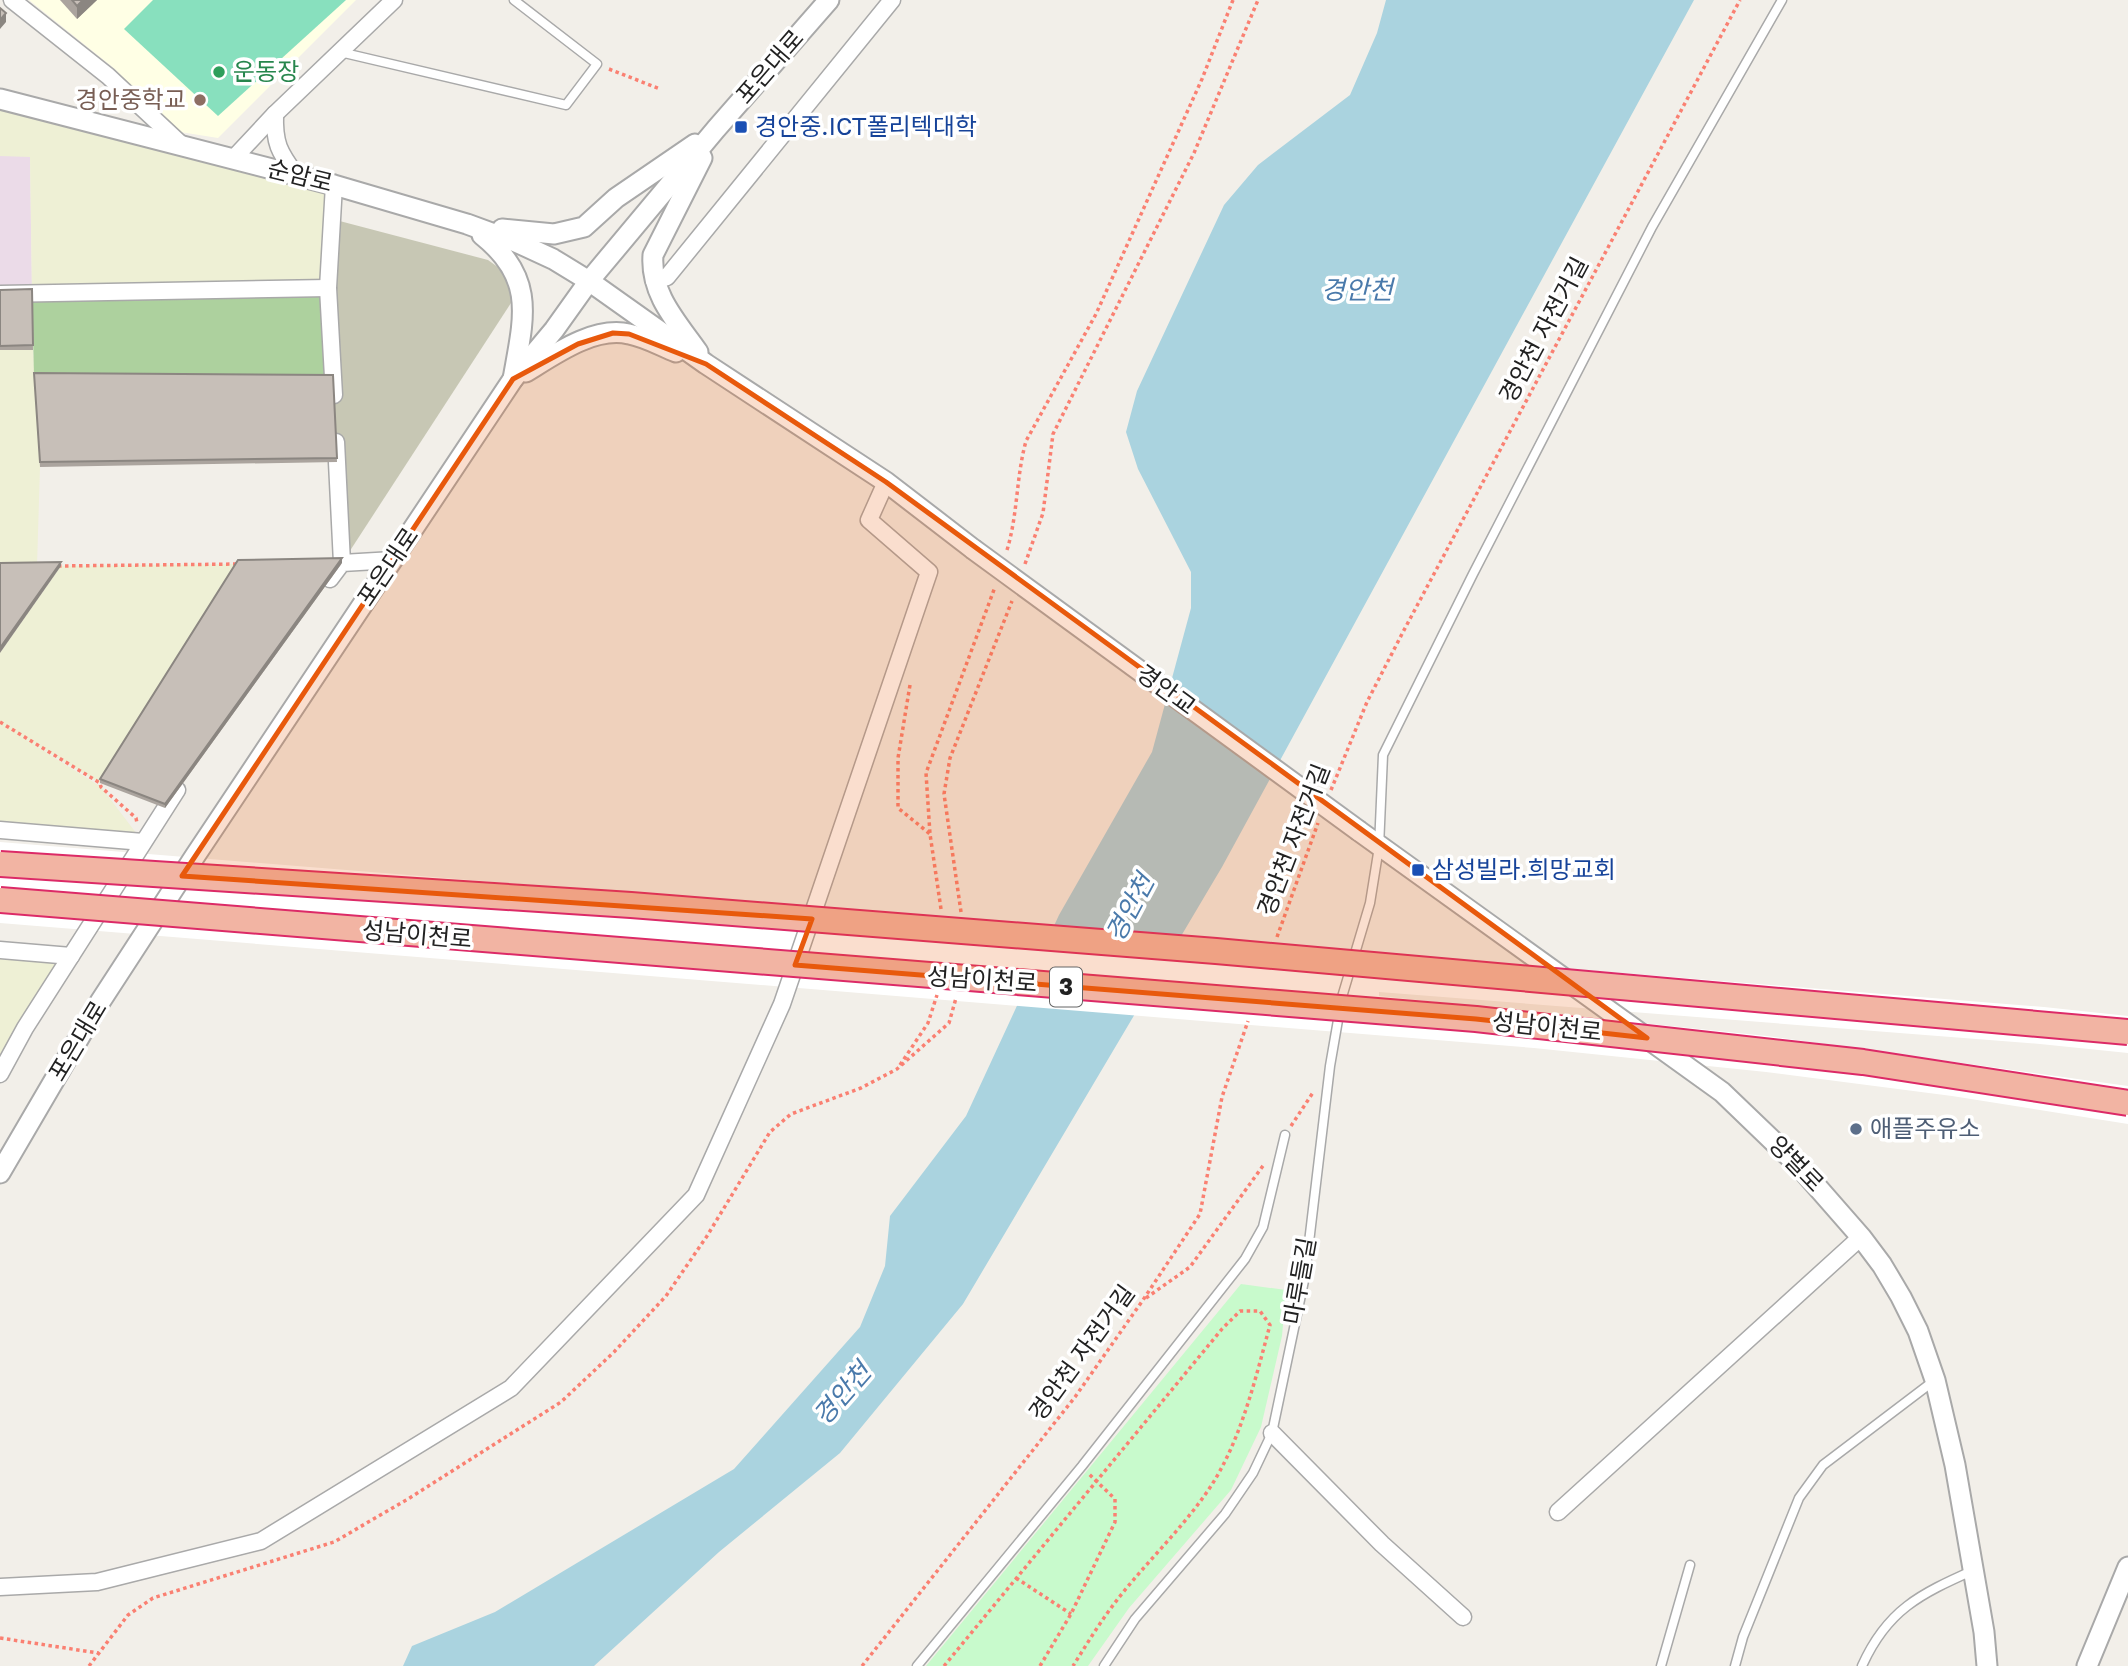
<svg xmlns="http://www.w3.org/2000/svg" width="2128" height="1666" font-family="'Golos Text','Noto Sans KR',sans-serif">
	<rect width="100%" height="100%" fill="#f2efe9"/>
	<polygon fill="#ebdbe8" points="0,156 30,156 32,294 0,294"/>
	<polygon fill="#ffffe5" points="29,0 356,0 218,138 174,131 115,69"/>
	<polygon fill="#c7c7b4" points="332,219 488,260 509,275 511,303 342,563 328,288"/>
	<g fill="#eef0d5">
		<polygon points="0,99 334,185 328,288 32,294 30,157 0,156"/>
		<polygon points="0,350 33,350 40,467 37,566 0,567"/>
		<polygon points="238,564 100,783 14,732 101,787 143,842 0,830 0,653 61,566"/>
		<polygon points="0,950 71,956 0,1074"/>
	</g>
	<polygon fill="#add19e" points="328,288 333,380 34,377 32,294"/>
	<polygon fill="#c8facc" points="1241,1284 1286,1290 1282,1336 1261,1427 1231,1490 1129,1608 1088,1666 926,1666"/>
	<polygon fill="#88e0be" points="153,0 346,0 218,116 124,29"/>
	<polygon fill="#aad3df" points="1386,0 1694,0 1222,867 963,1304 840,1453 719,1552 594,1666 403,1666 412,1646 495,1612 734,1469 860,1327 885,1266 890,1216 966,1116 1059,915 1152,752 1191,608 1191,572 1138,469 1126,432 1137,391 1224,205 1258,165 1350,95 1377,33"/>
	<polygon fill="#fff" points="0,842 2044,1007 2128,1016 2128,1053 2040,1044 1379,992 1379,996 1767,1036 2128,1086 2128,1124 1952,1096 1766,1072 1534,1048 0,923"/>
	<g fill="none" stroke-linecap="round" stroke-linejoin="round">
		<g stroke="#a9a9a9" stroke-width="11">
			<g id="service">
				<polyline points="340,52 566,105 597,64 514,0"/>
				<polyline points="917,1666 1082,1466 1245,1259 1263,1227 1285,1135"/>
				<polyline points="1104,1666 1135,1619 1225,1514 1253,1473 1272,1433 1305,1276 1330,1066 1342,997 1370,903 1379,847 1383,755 1473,574 1652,227 1782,0"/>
				<polyline points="1661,1666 1690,1565"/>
				<polyline points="1735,1666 1743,1637 1799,1498 1823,1465 1935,1380"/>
				<path d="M1862 1666C1887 1610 1920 1594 1974 1570"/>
			</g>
		</g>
		<g stroke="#a9a9a9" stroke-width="19">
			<g id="minor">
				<polyline points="12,0 108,76 183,146"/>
				<path d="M275 114C274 143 279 152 296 175"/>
				<polyline points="233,159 275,114 394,0"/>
				<polyline points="654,281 667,277 892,0"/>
				<polyline points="0,294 328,288"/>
				<polyline points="334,395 328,288 334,185"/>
				<polyline points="336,442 342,563"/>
				<polyline points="330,579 342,563 393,560"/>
				<polyline points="0,830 143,842"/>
				<polyline points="0,950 71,956"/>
				<polyline points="0,1074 25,1028 177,790"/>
				<polyline points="1272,1433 1382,1544 1463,1617"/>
				<polyline points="1558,1512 1861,1237"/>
				<polyline points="0,1587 97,1582 261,1541 511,1388 696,1195 782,1004 929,572 869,520 886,482"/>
			</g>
		</g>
		<g stroke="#a9a9a9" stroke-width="23">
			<g id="tertiary">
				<polyline points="0,99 334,185 467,224 516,242 553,259 589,281 706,364 886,482 973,549"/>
				<polyline points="502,229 554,234 584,227 616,198 695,144"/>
				<path d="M482 235C536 278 524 317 513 379"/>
				<path d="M698 352C677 322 650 294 653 255L702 158"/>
				<path d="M526 372C555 354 594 326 629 334 645 337 661 346 676 352"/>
				<polyline points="1359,831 1722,1092 1798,1165 1861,1237 1882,1265 1901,1297 1918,1331 1935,1380 1955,1465 1984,1632 1987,1666"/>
				<polyline points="0,1173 100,1002 195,856 513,379 554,330 589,281 716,129 829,0"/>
				<polyline points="2087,1666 2128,1567"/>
			</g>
		</g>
		<g stroke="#fa8072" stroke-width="3.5" stroke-dasharray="3.5 3.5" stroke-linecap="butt">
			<polyline points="609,69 660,89"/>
			<path d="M1007 550C1018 514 1016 477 1026 441L1096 314 1202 79 1233 0"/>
			<polyline points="1025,564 1043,513 1053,434 1194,153 1258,0"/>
			<polyline points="58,566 239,564"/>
			<polyline points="910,685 898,758 898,808 930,834"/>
			<polyline points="0,722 100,783 101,787 136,818 137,823"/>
			<polyline points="1331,790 1367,702 1403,632 1740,0"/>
			<polyline points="941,909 930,834 926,773 995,587"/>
			<polyline points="961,912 944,794 950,758 1012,601"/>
			<polyline points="1277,937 1318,823"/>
			<polyline points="900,1065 928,1023 937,995"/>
			<polyline points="1291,1126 1314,1091"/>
			<polyline points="1146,1298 1190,1267 1265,1163"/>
			<polyline points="1016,1578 1071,1614"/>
			<polyline points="0,1638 98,1653"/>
			<polyline points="89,1666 128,1615 153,1598 334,1542 408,1499 561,1402 614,1352 666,1296 707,1236 770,1132 791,1114 861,1088 897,1069 949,1023 956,998"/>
			<polyline points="862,1666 1075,1397 1143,1300 1200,1214 1222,1097 1248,1021"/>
			<path d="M944 1666 1222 1329 1240 1311H1260L1270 1325C1255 1380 1241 1441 1209 1489 1180 1532 1141 1567 1111 1608 1097 1627 1085 1647 1073 1666"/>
			<polyline points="1040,1666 1071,1614 1115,1522 1115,1499 1089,1474"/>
		</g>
		<use href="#service" stroke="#fff" stroke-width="8"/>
		<use href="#minor" stroke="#fff" stroke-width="16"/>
		<use href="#tertiary" stroke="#fff" stroke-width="19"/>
		<g stroke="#a9a9a9" stroke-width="23" stroke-linecap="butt">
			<polyline id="tertiary-bridge" points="973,549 1359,831"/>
		</g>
		<g stroke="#dc2a67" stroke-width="28" stroke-linecap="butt">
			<g id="trunk-bridge">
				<polyline points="0,864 631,905 1216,951 2128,1032"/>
				<polyline points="0,900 1476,1019 1863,1062 2128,1103"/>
			</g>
		</g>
		<use href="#tertiary-bridge" stroke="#fff" stroke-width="19"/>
		<use href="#trunk-bridge" stroke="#f2b4a3" stroke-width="24"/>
	</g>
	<g fill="#aba49e">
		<polygon points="60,0 97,0 77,19"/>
		<polygon points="32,289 33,350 0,350 0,290"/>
		<polygon points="34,373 333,375 337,462 40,467"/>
		<polygon points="342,563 165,808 100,783 100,779"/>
	</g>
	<g fill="#8b8681">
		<polygon points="83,0 97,0 77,19 77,6"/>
		<polygon points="6,13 6,22 0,29 0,20"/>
		<polygon points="342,558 342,563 165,808 165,804"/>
		<polygon points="61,562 61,566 0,653 0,648"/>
	</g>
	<g fill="#c7bfb8" stroke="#8b8681" stroke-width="2">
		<polygon points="72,0 83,0 77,6"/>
		<polygon points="0,8 6,13 0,20"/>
		<polygon points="32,289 33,345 0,346 0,290"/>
		<polygon points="34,373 333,375 337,458 40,462"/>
		<polygon points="342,558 165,804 100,779 238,560"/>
		<polygon points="61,562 0,648 0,563"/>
	</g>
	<path fill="#e8590c" fill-opacity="0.2" stroke="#e8590c" stroke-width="5" stroke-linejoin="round" d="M613 333 629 334 706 364 886 482 1647 1038 1476 1019 795 965 812 919 182 876 513 379 578 344Z"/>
	<circle fill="#2e9e5b" stroke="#fff" stroke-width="2.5" cx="219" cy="72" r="7"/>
	<circle fill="#8d6e63" stroke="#fff" stroke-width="2.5" cx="200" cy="100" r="7"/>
	<g fill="#1a4fb4" stroke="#fff" stroke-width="2.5">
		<rect x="734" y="120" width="14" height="14" rx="3.5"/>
		<rect x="1411" y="863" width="14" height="14" rx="3.5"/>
	</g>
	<circle fill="#5c6f8a" stroke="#fff" stroke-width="2.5" cx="1856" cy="1129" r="7"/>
	<g text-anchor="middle" stroke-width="7" stroke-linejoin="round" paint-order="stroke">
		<rect fill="#fff" stroke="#646464" stroke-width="2" x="1050" y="967.5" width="32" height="39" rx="5"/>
		<g font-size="23" font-weight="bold" fill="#222">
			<text x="1066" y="995">3</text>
		</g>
		<g font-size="24" fill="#222" stroke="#fff">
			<text transform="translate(770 67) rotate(-49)" y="8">포은대로</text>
			<text transform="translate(300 176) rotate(14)" y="8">순암로</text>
			<text transform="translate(1544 330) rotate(-62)" y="8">경안천 자전거길</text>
			<text transform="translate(388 567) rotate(-56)" y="8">포은대로</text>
			<text transform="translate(1166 690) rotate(36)" y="8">경안교</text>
			<text transform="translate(1294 840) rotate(-69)" y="8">경안천 자전거길</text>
			<text transform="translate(417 935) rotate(5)" y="8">성남이천로</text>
			<text transform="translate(982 980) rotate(4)" y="8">성남이천로</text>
			<text transform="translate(1547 1027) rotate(6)" y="8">성남이천로</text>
			<text transform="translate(78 1041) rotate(-59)" y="8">포은대로</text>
			<text transform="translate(1796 1164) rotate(46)" y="8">양벌로</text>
			<text transform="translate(1300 1281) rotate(-80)" y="8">마루들길</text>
			<text transform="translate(1082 1353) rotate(-54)" y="8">경안천 자전거길</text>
		</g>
		<g font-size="24" fill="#27864d" stroke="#fff" text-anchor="start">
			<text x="233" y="80">운동장</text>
		</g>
		<g font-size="24" fill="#785e54" stroke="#fff" text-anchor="end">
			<text x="186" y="108">경안중학교</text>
		</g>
		<g font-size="24" fill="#164399" stroke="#fff" text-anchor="start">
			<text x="755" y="135">경안중.ICT폴리텍대학</text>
			<text x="1432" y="878">삼성빌라.희망교회</text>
		</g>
		<g font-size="24" fill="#4e5e75" stroke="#fff" text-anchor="start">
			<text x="1870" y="1137">애플주유소</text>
		</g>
		<g font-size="26" font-style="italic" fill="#4a7aab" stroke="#fff">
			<text x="1357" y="299">경안천</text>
			<text transform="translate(1130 908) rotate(-62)" y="9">경안천</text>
			<text transform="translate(842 1394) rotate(-49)" y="9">경안천</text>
		</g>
	</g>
</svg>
